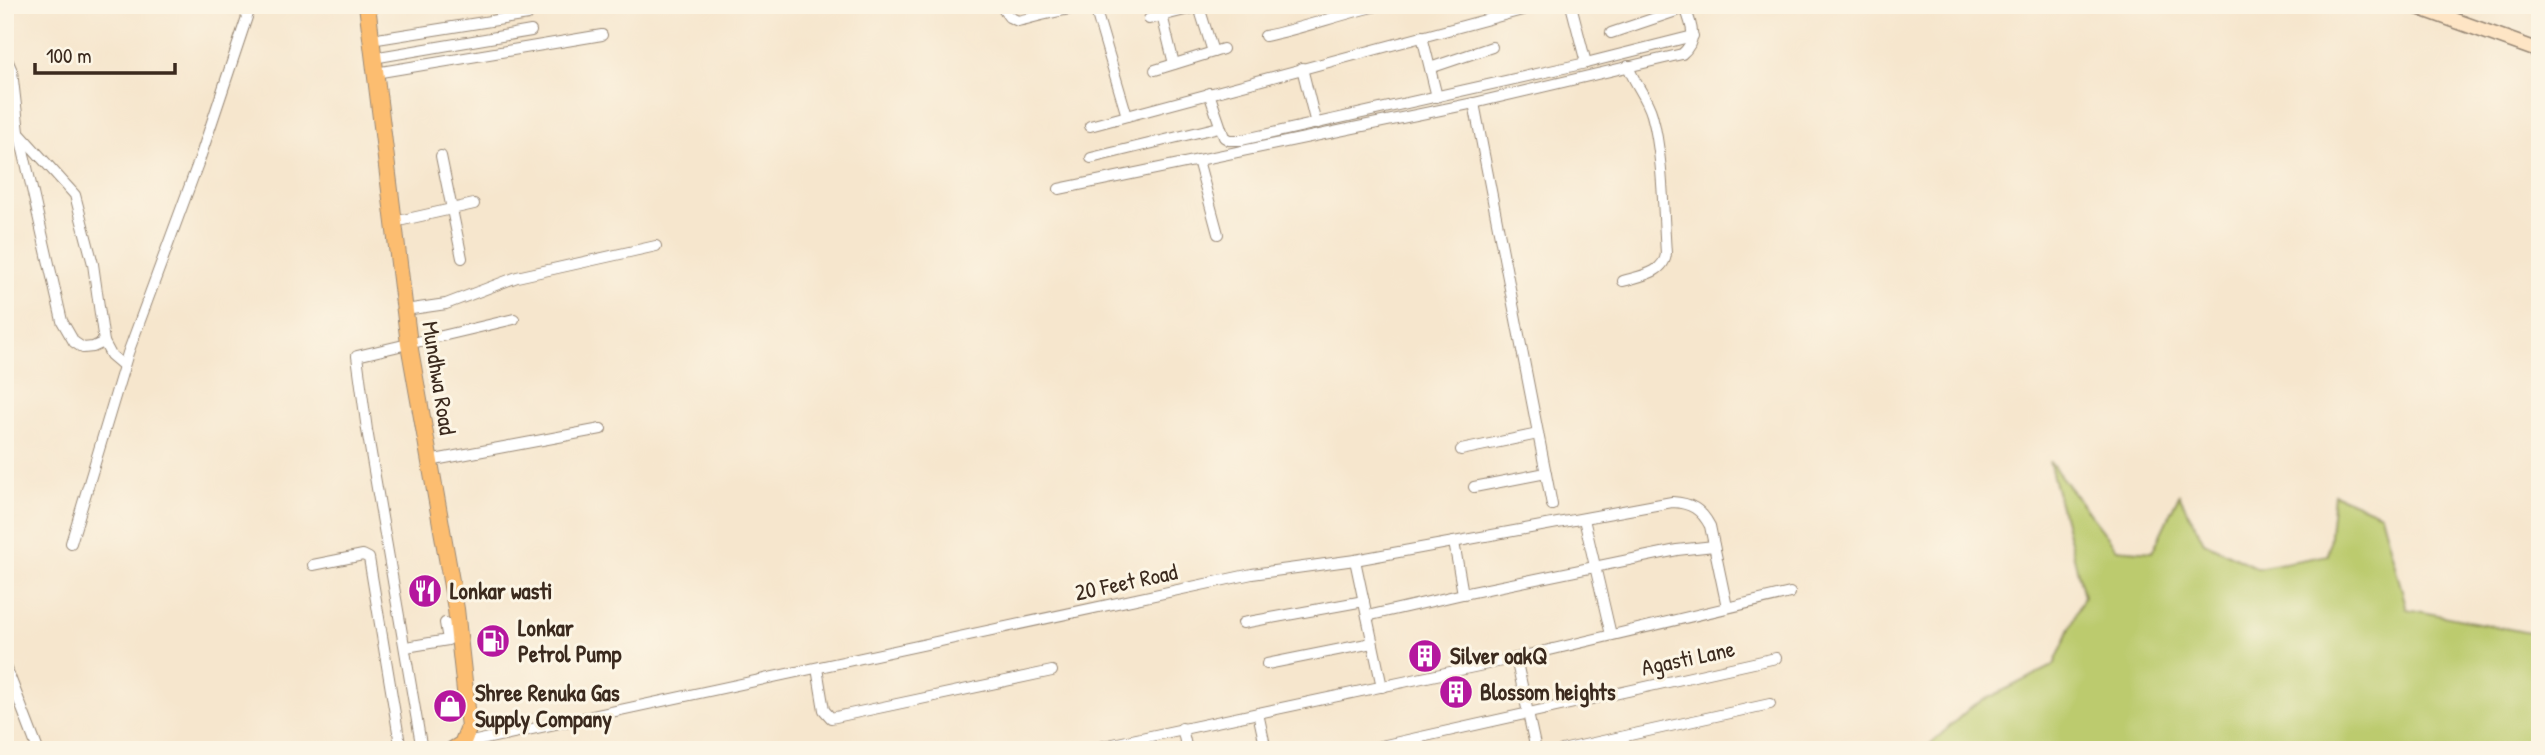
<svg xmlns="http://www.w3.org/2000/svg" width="2545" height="755" font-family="'Patrick Hand',sans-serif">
	<rect width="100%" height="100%" fill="#fcf5e5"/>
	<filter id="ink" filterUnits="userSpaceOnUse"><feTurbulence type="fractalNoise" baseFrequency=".0143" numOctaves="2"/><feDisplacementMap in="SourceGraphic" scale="14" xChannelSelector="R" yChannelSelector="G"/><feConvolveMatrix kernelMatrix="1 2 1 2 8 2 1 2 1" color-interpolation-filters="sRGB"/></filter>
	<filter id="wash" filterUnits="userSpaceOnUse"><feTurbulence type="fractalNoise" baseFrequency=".00686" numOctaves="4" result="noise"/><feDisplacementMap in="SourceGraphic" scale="28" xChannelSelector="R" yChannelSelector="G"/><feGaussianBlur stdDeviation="1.57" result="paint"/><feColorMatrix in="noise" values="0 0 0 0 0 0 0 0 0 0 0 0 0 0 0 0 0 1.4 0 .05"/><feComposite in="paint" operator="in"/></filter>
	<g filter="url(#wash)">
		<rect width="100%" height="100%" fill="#f6e6cd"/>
		<polygon fill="#bccb6e" stroke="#7c7a46" stroke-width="2" points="2049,461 2117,549 2152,552 2179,495 2204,542 2257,568 2328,555 2334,494 2381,514 2407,609 2540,635 2540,750 1924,750 1972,706 2054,665 2084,596"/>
	</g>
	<g filter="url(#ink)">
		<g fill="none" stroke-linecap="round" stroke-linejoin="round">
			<g stroke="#988876" stroke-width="12">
				<g id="street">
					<path d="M1000 5 1009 17 1018 21C1036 17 1081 2 1096 11L1127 116"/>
					<polyline points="1571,5 1586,63"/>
					<polyline points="1199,7 1213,52"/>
					<polyline points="1162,15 1174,64"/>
					<polyline points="2446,18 2457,5"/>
					<polyline points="1149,19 1205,5"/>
					<polyline points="1611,33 1685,8"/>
					<path d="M1265 36C1304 28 1341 14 1381 5"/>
					<polyline points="1422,36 1437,97"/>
					<polyline points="371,40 528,15"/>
					<polyline points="5,55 12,71 19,132 62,321 74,342 83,348 93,347 104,342"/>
					<polyline points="373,58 531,31"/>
					<polyline points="1302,68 1316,124"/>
					<polyline points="1430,68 1492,47"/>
					<polyline points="1155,70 1223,49"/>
					<polyline points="375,73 602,35"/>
					<polyline points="1209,93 1224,137 1229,140 1241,140 1586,63 1693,36"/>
					<polyline points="1474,103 1552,505"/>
					<polyline points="1090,126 1541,5"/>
					<polyline points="19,133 75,195 93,264 104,342 111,355 124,366"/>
					<polyline points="441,156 462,258"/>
					<polyline points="1091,158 1219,127"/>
					<polyline points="1198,160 1218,234"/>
					<path d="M1059 189 1474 103 1682 54C1699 40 1691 23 1684 5"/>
					<polyline points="394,222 474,204"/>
					<path d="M1623 281C1640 276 1665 273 1666 253 1663 211 1663 154 1652 115 1647 97 1634 83 1628 66"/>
					<polyline points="405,310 446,304 517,277 656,246"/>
					<polyline points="1461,450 1538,434"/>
					<polyline points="429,461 601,429"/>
					<polyline points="1474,487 1546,473"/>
					<polyline points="1584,519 1611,635"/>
					<polyline points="1454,542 1463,594"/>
					<polyline points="71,543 128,353 200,158 251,5"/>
					<polyline points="1355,560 1382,687"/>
					<polyline points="313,565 363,555 369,558 401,750"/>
					<polyline points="1367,616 1463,594 1677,550 1714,546"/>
					<polyline points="1243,623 1364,601"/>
					<polyline points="406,647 448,640 445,623"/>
					<polyline points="1516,658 1536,750"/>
					<polyline points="5,664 38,750"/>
					<polyline points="1267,664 1372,643"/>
					<polyline points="817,668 824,710 831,718 1052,671"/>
					<polyline points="1258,713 1266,750"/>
					<polyline points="1182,728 1187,750"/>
					<path d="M462 744 1252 574 1355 560 1672 502C1691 503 1701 509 1710 526L1727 607"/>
					<polyline points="422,750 367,430 357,356 514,319"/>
					<polyline points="1085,750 1516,658 1790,593"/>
					<polyline points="1363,750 1776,658"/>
					<polyline points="1562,750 1770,704"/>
				</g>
			</g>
			<g stroke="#988876" stroke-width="17">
				<polyline id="secondary" points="2412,5 2540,51"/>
			</g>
			<g stroke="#988876" stroke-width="18">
				<polyline id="primary" points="367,5 409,344 456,609 469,727 462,744 452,750"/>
			</g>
			<use href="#street" stroke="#fff" stroke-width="10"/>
			<use href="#secondary" stroke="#fee5c5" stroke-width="14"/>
			<use href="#primary" stroke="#fcbd6f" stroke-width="16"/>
		</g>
	</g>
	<defs>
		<g id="restaurant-disc" transform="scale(1.75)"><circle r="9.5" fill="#b5179e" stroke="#fcf5e5"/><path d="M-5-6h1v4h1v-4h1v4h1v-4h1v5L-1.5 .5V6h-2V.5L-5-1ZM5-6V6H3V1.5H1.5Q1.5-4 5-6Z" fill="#fff"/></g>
		<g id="fuel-disc" transform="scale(1.75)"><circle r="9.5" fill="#b5179e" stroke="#fcf5e5"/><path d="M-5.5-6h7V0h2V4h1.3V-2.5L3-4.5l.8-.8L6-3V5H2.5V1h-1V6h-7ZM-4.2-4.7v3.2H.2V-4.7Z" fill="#fff"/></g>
		<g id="building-disc" transform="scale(1.75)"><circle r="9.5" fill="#b5179e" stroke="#fcf5e5"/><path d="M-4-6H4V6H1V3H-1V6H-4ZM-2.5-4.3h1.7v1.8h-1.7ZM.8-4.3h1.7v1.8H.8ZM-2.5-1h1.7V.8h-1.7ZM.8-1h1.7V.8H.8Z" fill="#fff"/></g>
		<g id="shop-disc" transform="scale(1.75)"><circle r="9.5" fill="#b5179e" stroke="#fcf5e5"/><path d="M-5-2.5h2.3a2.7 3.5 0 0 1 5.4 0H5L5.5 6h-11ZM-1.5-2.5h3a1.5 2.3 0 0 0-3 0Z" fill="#fff"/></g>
	</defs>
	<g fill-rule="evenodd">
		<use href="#restaurant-disc" x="425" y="591"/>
		<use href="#fuel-disc" x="493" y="641"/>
		<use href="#building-disc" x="1425" y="656"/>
		<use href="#building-disc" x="1456" y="692"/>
		<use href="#shop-disc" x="450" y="706"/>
	</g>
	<g text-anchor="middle" stroke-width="6" stroke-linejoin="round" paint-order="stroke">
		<g font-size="23" fill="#3b2a1e" stroke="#fcf5e5">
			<text transform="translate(439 378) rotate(81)" y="8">Mundhwa Road</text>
			<text transform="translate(1126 582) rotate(-12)" y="8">20 Feet Road</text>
			<text transform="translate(1688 658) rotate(-12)" y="8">Agasti Lane</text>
		</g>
		<g font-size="23" font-weight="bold" fill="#3b2a1e" stroke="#fcf5e5" text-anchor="start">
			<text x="450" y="599">Lonkar wasti</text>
			<text x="518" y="636">Lonkar<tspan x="518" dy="26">Petrol Pump</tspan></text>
			<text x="1450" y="664">Silver oakQ</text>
			<text x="1480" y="700">Blossom heights</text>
			<text x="475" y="701">Shree Renuka Gas<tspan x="475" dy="26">Supply Company</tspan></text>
		</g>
	</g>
	<rect width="2545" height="755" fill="none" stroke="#fcf5e5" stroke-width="28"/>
	<path d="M35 63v10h140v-10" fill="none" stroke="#3b2a1e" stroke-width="3.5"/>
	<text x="46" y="63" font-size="21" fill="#3b2a1e" stroke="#fcf5e5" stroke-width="5" paint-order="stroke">100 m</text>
</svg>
